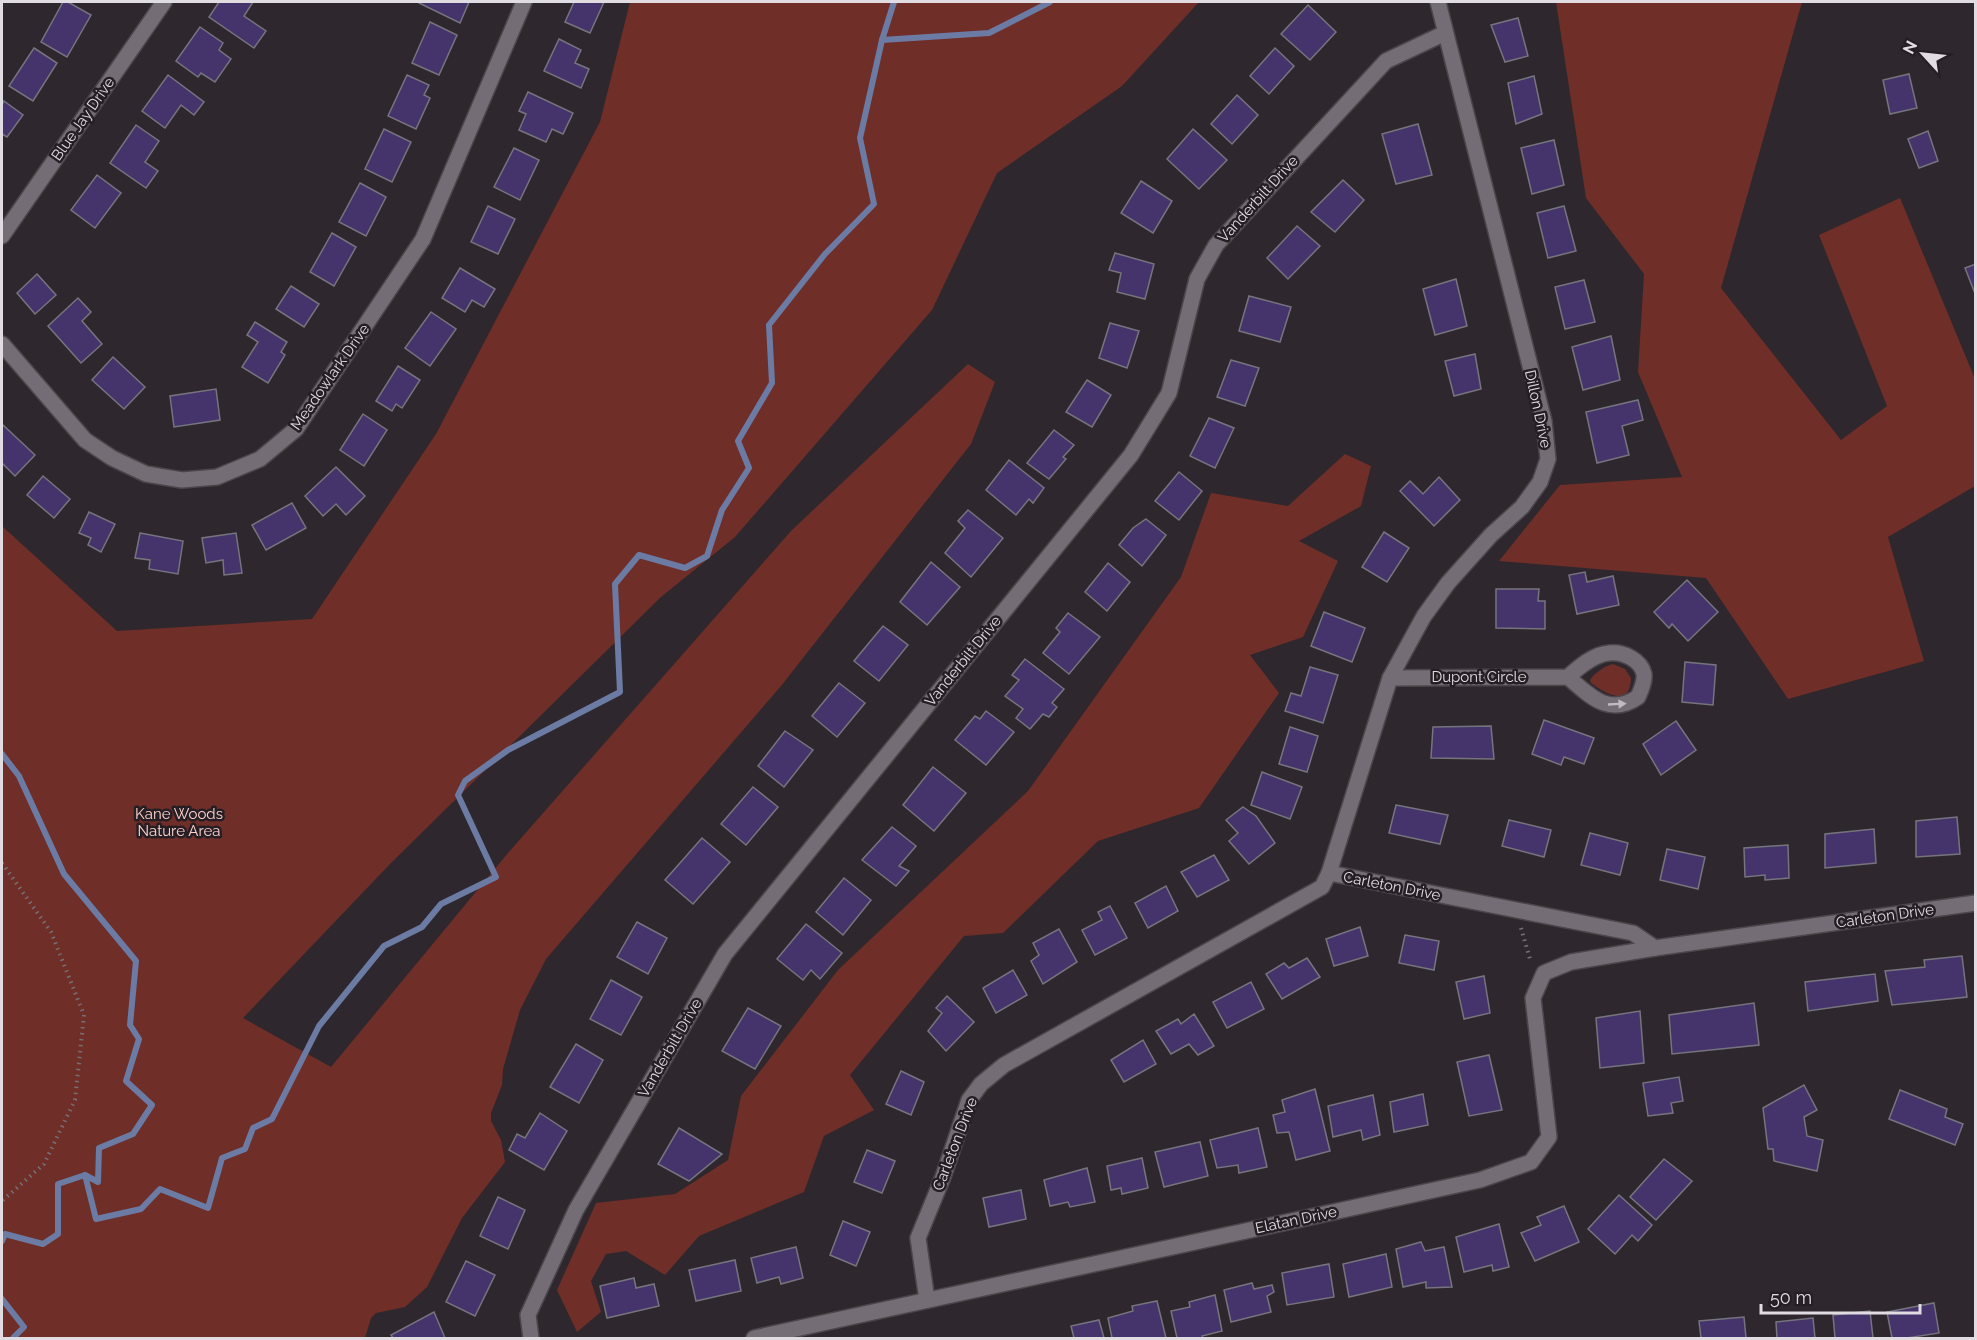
<svg xmlns="http://www.w3.org/2000/svg" width="1977" height="1340" font-family="Raleway,sans-serif">
	<rect width="100%" height="100%" fill="#2e282e"/>
	<g fill="#6f2e27">
		<polygon points="630,2 1199,2 1122,86 997,173 932,310 735,537 661,597 390,864 243,1018 331,1067 508,853 791,531 968,364 995,382 971,444 781,686 546,959 520,1010 503,1069 502,1085 491,1113 491,1121 501,1140 505,1162 462,1218 427,1287 405,1307 376,1313 371,1318 365,1338 2,1338 2,526 117,631 312,619 436,434 600,122"/>
		<polygon points="1556,2 1802,2 1721,288 1841,440 1887,406 1819,235 1900,198 1975,379 1975,486 1888,537 1924,661 1788,699 1706,578 1499,561 1560,485 1682,477 1638,372 1644,274 1586,198"/>
		<polygon points="1345,454 1371,466 1361,506 1299,541 1338,561 1303,637 1250,655 1279,693 1199,808 1098,841 1003,933 964,936 850,1075 874,1110 824,1136 804,1192 699,1236 665,1275 626,1251 606,1254 591,1281 601,1312 577,1332 557,1290 596,1203 675,1194 728,1160 741,1096 838,970 1028,791 1181,577 1211,493 1288,506"/>
		<path d="M1613 664 1625 669 1631 678C1630 709 1605 693 1591 683L1590 680C1594 673 1605 666 1613 664Z"/>
	</g>
	<g fill="none" stroke-linecap="round" stroke-linejoin="round">
		<g stroke="#6b7ba4" stroke-width="6">
			<polyline points="882,40 989,33 1050,2"/>
			<polyline points="2,754 19,776 64,874 136,961 130,1025 139,1039 126,1081 152,1105 133,1134 99,1148 98,1182 85,1175"/>
			<polyline points="2,1241 5,1234 43,1244 58,1234 58,1184 85,1175 96,1219 141,1209 160,1189 208,1208 222,1158 245,1149 253,1128 272,1119 319,1026 384,946 422,927 441,904 496,877 458,795 465,781 508,750 620,692 615,584 639,555 685,568 707,556 722,510 749,468 738,441 772,383 769,325 825,254 874,204 860,138 882,40 894,2"/>
			<polyline points="2,1299 24,1327 13,1338"/>
		</g>
	</g>
	<g fill="#45336c" stroke="#76747d" stroke-width="1.5">
		<polygon points="63,2 68,2 91,15 67,57 41,42"/>
		<polygon points="219,2 253,2 244,16 266,31 254,48 209,17"/>
		<polygon points="419,2 469,2 460,23 419,3"/>
		<polygon points="574,2 604,2 590,33 565,22"/>
		<polygon points="1308,5 1336,32 1310,60 1281,34"/>
		<polygon points="1518,18 1528,56 1505,62 1491,25"/>
		<polygon points="430,22 457,35 439,75 412,63"/>
		<polygon points="200,27 223,43 219,50 231,59 215,82 201,73 198,77 176,61"/>
		<polygon points="559,39 581,50 575,63 589,69 581,88 544,71"/>
		<polygon points="34,48 57,63 33,101 9,86"/>
		<polygon points="1275,48 1294,66 1269,94 1250,76"/>
		<polygon points="1909,74 1917,108 1890,114 1883,80"/>
		<polygon points="168,75 204,102 194,115 181,105 165,128 142,111"/>
		<polygon points="407,75 429,85 424,95 430,98 416,129 388,116"/>
		<polygon points="1534,76 1542,114 1516,124 1508,83"/>
		<polygon points="528,92 573,113 563,134 552,129 546,142 519,130 526,114 519,111"/>
		<polygon points="1237,95 1258,115 1232,144 1211,124"/>
		<polygon points="4,101 23,115 7,137 2,134 2,105"/>
		<polygon points="1418,124 1432,175 1396,184 1382,134"/>
		<polygon points="136,125 159,141 145,162 158,171 146,188 110,163"/>
		<polygon points="384,129 411,142 392,182 365,169"/>
		<polygon points="1193,129 1227,160 1199,189 1167,159"/>
		<polygon points="1928,131 1938,161 1919,168 1908,139"/>
		<polygon points="1554,140 1564,185 1532,194 1521,148"/>
		<polygon points="514,148 539,160 520,200 494,187"/>
		<polygon points="97,175 121,193 95,228 71,210"/>
		<polygon points="1343,180 1364,200 1335,232 1311,212"/>
		<polygon points="1141,181 1172,201 1153,233 1121,213"/>
		<polygon points="360,183 386,197 366,236 339,222"/>
		<polygon points="488,206 515,219 498,254 471,242"/>
		<polygon points="1564,206 1576,251 1548,258 1537,213"/>
		<polygon points="1297,226 1320,246 1288,279 1267,258"/>
		<polygon points="332,233 356,247 334,286 310,272"/>
		<polygon points="1115,253 1154,264 1145,299 1117,292 1121,273 1109,270"/>
		<polygon points="1976,264 1976,296 1965,268"/>
		<polygon points="460,268 495,289 484,307 472,300 465,312 442,298"/>
		<polygon points="37,274 56,295 35,314 17,293"/>
		<polygon points="1456,279 1467,326 1435,335 1423,289"/>
		<polygon points="1584,280 1595,322 1565,329 1555,287"/>
		<polygon points="291,286 319,304 304,327 276,309"/>
		<polygon points="1249,296 1291,307 1280,342 1239,331"/>
		<polygon points="78,298 91,312 82,321 102,344 81,363 48,326"/>
		<polygon points="431,312 456,329 430,366 405,348"/>
		<polygon points="255,322 287,342 281,352 285,355 268,383 242,367 258,342 247,335"/>
		<polygon points="1110,323 1139,331 1127,368 1099,358"/>
		<polygon points="1611,336 1620,380 1583,390 1572,347"/>
		<polygon points="1475,354 1481,389 1454,396 1445,361"/>
		<polygon points="113,357 145,387 124,409 92,380"/>
		<polygon points="1231,360 1259,368 1245,406 1217,397"/>
		<polygon points="398,366 420,380 402,408 396,404 392,411 376,401"/>
		<polygon points="1087,380 1111,395 1092,427 1066,412"/>
		<polygon points="216,389 220,420 174,427 170,396"/>
		<polygon points="1638,400 1643,420 1622,426 1629,455 1597,463 1586,412"/>
		<polygon points="363,414 387,430 364,466 340,450"/>
		<polygon points="1209,418 1234,428 1215,468 1190,456"/>
		<polygon points="3,425 35,455 15,476 2,463 2,427"/>
		<polygon points="1054,430 1074,445 1063,457 1066,459 1049,479 1027,463"/>
		<polygon points="1009,460 1044,488 1033,503 1029,499 1016,515 986,490"/>
		<polygon points="336,467 365,496 346,515 336,504 323,516 305,496"/>
		<polygon points="1179,472 1202,491 1179,520 1155,501"/>
		<polygon points="43,476 70,499 54,518 27,495"/>
		<polygon points="1439,477 1460,500 1434,526 1400,491 1410,481 1423,494"/>
		<polygon points="292,503 306,528 266,550 252,525"/>
		<polygon points="968,510 1003,538 971,577 945,553 965,528 958,521"/>
		<polygon points="89,512 115,524 101,552 88,545 91,538 79,533"/>
		<polygon points="1146,519 1166,535 1142,566 1119,545 1133,528"/>
		<polygon points="1384,532 1409,548 1387,582 1362,567"/>
		<polygon points="140,533 183,541 178,574 149,569 150,560 135,558"/>
		<polygon points="236,533 242,573 224,575 223,560 206,563 202,538"/>
		<polygon points="931,562 960,587 927,625 900,602"/>
		<polygon points="1108,563 1130,582 1107,611 1085,592"/>
		<polygon points="1585,572 1587,582 1613,576 1619,605 1577,614 1569,575"/>
		<polygon points="1687,580 1718,612 1688,641 1672,624 1669,628 1654,612"/>
		<polygon points="1496,589 1539,589 1538,601 1545,601 1545,629 1496,628"/>
		<polygon points="1324,612 1365,628 1352,662 1311,646"/>
		<polygon points="1068,613 1100,637 1069,674 1043,653 1060,632 1056,628"/>
		<polygon points="883,626 908,645 879,681 854,661"/>
		<polygon points="1025,659 1064,689 1052,703 1057,707 1049,717 1043,714 1030,729 1016,718 1023,709 1005,696 1019,680 1012,675"/>
		<polygon points="1685,662 1716,665 1713,705 1682,702"/>
		<polygon points="1310,667 1338,675 1323,723 1285,711 1291,693 1301,696"/>
		<polygon points="839,683 865,703 837,737 812,716"/>
		<polygon points="986,711 1014,732 986,765 955,740 975,716 980,719"/>
		<polygon points="1544,720 1594,738 1584,764 1564,757 1561,765 1532,754"/>
		<polygon points="1676,721 1696,750 1661,775 1643,744"/>
		<polygon points="1491,726 1494,759 1431,758 1433,727"/>
		<polygon points="1290,727 1318,736 1307,772 1279,764"/>
		<polygon points="785,731 813,750 784,787 758,766"/>
		<polygon points="933,767 966,793 934,831 903,805"/>
		<polygon points="1262,772 1302,787 1290,819 1251,805"/>
		<polygon points="753,787 778,807 746,845 721,824"/>
		<polygon points="1396,805 1448,815 1440,844 1389,833"/>
		<polygon points="1243,807 1256,816 1275,843 1249,864 1229,841 1238,833 1226,820"/>
		<polygon points="1957,817 1960,854 1916,857 1916,821"/>
		<polygon points="1509,820 1551,830 1544,857 1502,846"/>
		<polygon points="892,827 916,846 899,866 909,871 896,886 862,860"/>
		<polygon points="1874,829 1876,863 1825,868 1825,834"/>
		<polygon points="1590,833 1628,843 1620,875 1581,865"/>
		<polygon points="702,838 730,862 693,904 665,880"/>
		<polygon points="1788,845 1789,878 1765,880 1765,875 1745,877 1744,848"/>
		<polygon points="1667,849 1705,857 1698,889 1660,880"/>
		<polygon points="1214,855 1229,880 1197,897 1181,872"/>
		<polygon points="844,878 871,900 843,935 816,912"/>
		<polygon points="1166,886 1178,911 1148,928 1135,903"/>
		<polygon points="1110,906 1127,938 1095,955 1082,930 1102,920 1098,912"/>
		<polygon points="637,922 667,938 648,974 617,957"/>
		<polygon points="806,924 842,953 820,979 811,970 803,980 777,959"/>
		<polygon points="1360,927 1368,956 1334,966 1326,939"/>
		<polygon points="1059,929 1077,962 1043,984 1031,961 1039,955 1033,943"/>
		<polygon points="1405,935 1439,941 1434,970 1399,963"/>
		<polygon points="1962,956 1967,997 1892,1005 1885,971 1925,967 1924,960"/>
		<polygon points="1307,958 1320,977 1282,999 1266,974 1284,963 1289,968"/>
		<polygon points="1013,970 1027,995 996,1013 983,988"/>
		<polygon points="1875,974 1878,1001 1808,1011 1805,982"/>
		<polygon points="1484,976 1490,1013 1464,1019 1456,982"/>
		<polygon points="611,980 642,997 621,1035 590,1019"/>
		<polygon points="1251,982 1264,1009 1227,1028 1213,1002"/>
		<polygon points="947,996 974,1022 946,1051 928,1031 942,1013 936,1008"/>
		<polygon points="1754,1003 1759,1045 1672,1054 1669,1015"/>
		<polygon points="748,1008 781,1026 755,1069 722,1051"/>
		<polygon points="1640,1011 1644,1063 1600,1068 1596,1018"/>
		<polygon points="1194,1014 1214,1046 1198,1055 1189,1044 1171,1054 1156,1031 1178,1019 1181,1024"/>
		<polygon points="1143,1040 1156,1064 1124,1082 1111,1060"/>
		<polygon points="576,1044 603,1060 579,1103 550,1087"/>
		<polygon points="1489,1055 1502,1110 1469,1116 1457,1062"/>
		<polygon points="901,1071 924,1082 911,1115 886,1104"/>
		<polygon points="1679,1077 1683,1101 1671,1103 1673,1113 1648,1116 1643,1083"/>
		<polygon points="1804,1085 1817,1110 1804,1117 1807,1136 1823,1140 1817,1171 1774,1161 1773,1149 1768,1149 1763,1108"/>
		<polygon points="1315,1089 1330,1151 1296,1160 1289,1132 1277,1133 1273,1115 1285,1112 1282,1100"/>
		<polygon points="1900,1090 1947,1109 1945,1117 1963,1124 1955,1145 1889,1119"/>
		<polygon points="1423,1094 1428,1125 1394,1132 1390,1102"/>
		<polygon points="1373,1095 1380,1135 1363,1140 1361,1130 1333,1137 1328,1106"/>
		<polygon points="540,1113 567,1131 544,1170 509,1150 517,1134 525,1138"/>
		<polygon points="679,1128 722,1154 689,1181 658,1164"/>
		<polygon points="1258,1128 1267,1167 1239,1173 1238,1165 1217,1168 1210,1140"/>
		<polygon points="1200,1142 1208,1176 1164,1187 1155,1152"/>
		<polygon points="867,1150 895,1161 882,1193 854,1182"/>
		<polygon points="1142,1158 1148,1188 1122,1194 1121,1188 1111,1190 1107,1166"/>
		<polygon points="1664,1159 1692,1181 1656,1220 1630,1197"/>
		<polygon points="1087,1168 1095,1202 1070,1207 1068,1202 1050,1206 1044,1180"/>
		<polygon points="1021,1190 1026,1219 989,1227 983,1198"/>
		<polygon points="1619,1195 1652,1225 1638,1241 1632,1235 1615,1254 1588,1229"/>
		<polygon points="498,1197 525,1210 508,1249 480,1236"/>
		<polygon points="1564,1206 1579,1242 1535,1261 1521,1233 1541,1225 1537,1217"/>
		<polygon points="843,1221 870,1232 856,1266 830,1255"/>
		<polygon points="1499,1224 1509,1267 1493,1271 1492,1265 1464,1272 1456,1237"/>
		<polygon points="1421,1242 1425,1251 1444,1247 1452,1287 1426,1288 1426,1282 1403,1287 1396,1249"/>
		<polygon points="796,1247 803,1278 781,1284 779,1277 757,1283 751,1258"/>
		<polygon points="1386,1254 1392,1287 1349,1297 1343,1264"/>
		<polygon points="735,1260 741,1291 696,1301 689,1270"/>
		<polygon points="466,1261 495,1275 475,1316 446,1302"/>
		<polygon points="1329,1264 1334,1297 1287,1305 1282,1273"/>
		<polygon points="634,1278 636,1288 654,1284 659,1306 607,1318 600,1286"/>
		<polygon points="1252,1283 1254,1289 1272,1285 1274,1292 1267,1296 1271,1312 1231,1322 1224,1290"/>
		<polygon points="1215,1295 1222,1331 1202,1336 1203,1338 1177,1338 1171,1311 1190,1307 1189,1302"/>
		<polygon points="1157,1301 1166,1338 1112,1338 1108,1318 1133,1311 1132,1306"/>
		<polygon points="1934,1303 1939,1333 1907,1338 1892,1338 1887,1312"/>
		<polygon points="1870,1311 1873,1338 1835,1338 1833,1315"/>
		<polygon points="434,1312 445,1338 393,1338 391,1335"/>
		<polygon points="1744,1317 1746,1338 1701,1338 1699,1321"/>
		<polygon points="1813,1318 1815,1338 1777,1338 1776,1322"/>
		<polygon points="1099,1320 1104,1338 1074,1338 1071,1326"/>
	</g>
	<g fill="none" stroke-linecap="round" stroke-linejoin="round">
		<g stroke="#4b464b" stroke-width="18">
			<g id="street">
				<polyline points="2,236 164,2"/>
				<polyline points="2,344 85,440 112,458 146,474 182,480 217,477 260,459 296,429 423,239 524,2"/>
				<path d="M1390 678 1568 677C1579 667 1594 654 1609 653 1623 651 1641 660 1644 674 1645 682 1641 690 1638 697 1609 717 1590 696 1568 677"/>
				<polyline points="1329,873 1390,678 1424,616 1448,583 1491,535 1522,507 1540,482 1548,459 1544,421 1438,2"/>
				<polyline points="927,1300 918,1238 943,1177 969,1100 981,1084 1004,1065 1322,887 1329,873 1633,933 1655,948 1976,903"/>
				<polyline points="531,1338 528,1315 576,1210 725,954 1131,455 1169,393 1197,279 1216,245 1386,61 1445,33"/>
				<polyline points="754,1338 1480,1180 1531,1162 1549,1137 1533,998 1544,973 1571,962 1655,948"/>
			</g>
		</g>
		<g stroke="#767076" stroke-width="4" stroke-dasharray="1.5 4.5" stroke-linecap="butt">
			<polyline points="2,863 51,932 84,1015 75,1100 44,1164 2,1201"/>
			<polyline points="1521,928 1530,959"/>
		</g>
		<use href="#street" stroke="#756d75" stroke-width="15"/>
	</g>
	<defs><path id="oneway-solid" d="M-6-.8H1V-3.2L6.5 0L1 3.2V.8H-6Z" transform="scale(1.5)"/></defs>
	<use fill="#c1bbc1" href="#oneway-solid" transform="translate(1617 704) rotate(-3)"/>
	<g text-anchor="middle" stroke-width="5" stroke-linejoin="round" paint-order="stroke">
		<g font-size="15" fill="#e1dce1" stroke="#251e24">
			<text transform="translate(83 119) rotate(-55)" y="5">Blue Jay Drive</text>
			<text transform="translate(1258 199) rotate(-48)" y="5">Vanderbilt Drive</text>
			<text transform="translate(330 377) rotate(-55)" y="5">Meadowlark Drive</text>
			<text transform="translate(1538 409) rotate(78)" y="5">Dillon Drive</text>
			<text transform="translate(963 661) rotate(-51)" y="5">Vanderbilt Drive</text>
			<text x="1479" y="682">Dupont Circle</text>
			<text transform="translate(1392 886) rotate(11)" y="5">Carleton Drive</text>
			<text transform="translate(1885 916) rotate(-8)" y="5">Carleton Drive</text>
			<text transform="translate(670 1048) rotate(-60)" y="5">Vanderbilt Drive</text>
			<text transform="translate(955 1144) rotate(-69)" y="5">Carleton Drive</text>
			<text transform="translate(1296 1220) rotate(-12)" y="5">Elatan Drive</text>
		</g>
		<g font-size="15" fill="#fed2cb" stroke="#251e24">
			<text x="179" y="819">Kane Woods<tspan x="179" dy="17">Nature Area</tspan></text>
		</g>
	</g>
	<rect width="1977" height="1340" fill="none" stroke="#e1dce1" stroke-width="6"/>
	<g transform="translate(1923 54) rotate(297)" stroke="#251e24" stroke-width="4.5" paint-order="stroke">
	<path d="M0-4.5L10 22L0 15L-10 22Z" fill="#e1dce1"/>
	<text y="-9" font-size="16" font-weight="bold" text-anchor="middle" fill="#e1dce1">N</text>
	</g>
	<path d="M1761 1304v9h159v-9" fill="none" stroke="#e1dce1" stroke-width="3"/>
	<text x="1770" y="1304" font-size="18" fill="#e1dce1" stroke="#251e24" stroke-width="4.5" paint-order="stroke">50 m</text>
</svg>
